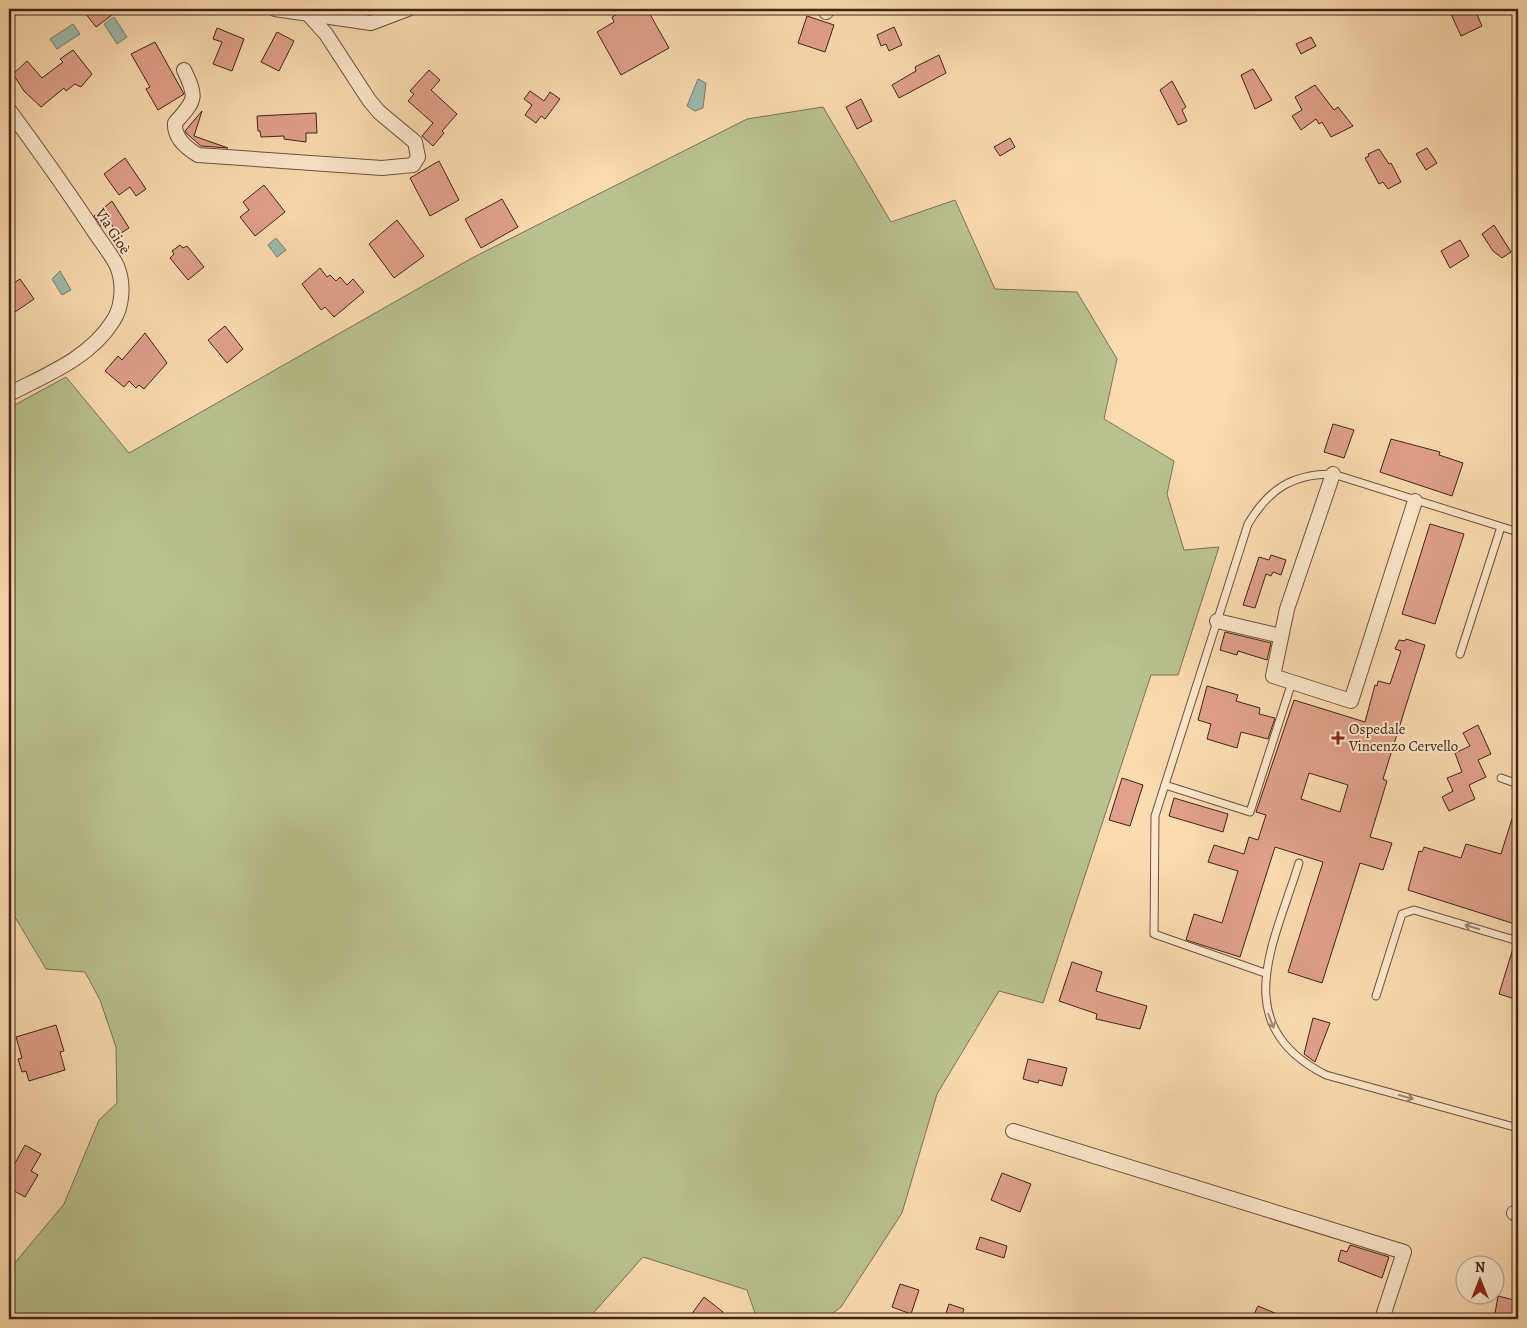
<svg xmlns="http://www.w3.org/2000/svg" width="1527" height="1328" font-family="Alegreya,serif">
	<rect width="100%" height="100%" fill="#fadcb0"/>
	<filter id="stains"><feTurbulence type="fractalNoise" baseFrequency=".004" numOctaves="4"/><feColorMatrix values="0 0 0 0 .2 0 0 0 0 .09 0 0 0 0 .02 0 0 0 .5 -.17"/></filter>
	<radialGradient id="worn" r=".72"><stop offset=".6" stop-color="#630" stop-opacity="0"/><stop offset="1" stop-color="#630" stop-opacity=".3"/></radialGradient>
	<polygon fill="#b9c290" stroke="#7d7253" points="823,107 891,222 955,200 995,289 1077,292 1117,359 1104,419 1174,461 1167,494 1184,550 1219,547 1178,675 1151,675 1043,1003 999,991 937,1094 902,1213 841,1307 825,1319 757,1319 747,1290 643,1257 588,1319 9,1319 9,1270 64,1204 99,1120 117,1103 116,1047 100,1000 85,972 46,969 9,907 9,408 66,377 129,453 472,258 747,119"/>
	<g fill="#9ebbaf" stroke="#797e72">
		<polygon points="114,17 127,37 117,44 104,24"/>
		<polygon points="73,24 80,34 57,49 50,39"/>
		<polygon points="698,79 706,83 703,108 695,111 687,106"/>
		<polygon points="276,238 286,250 277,257 268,245"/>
		<polygon points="60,271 71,290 62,295 52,279"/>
	</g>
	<g fill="#e1a18c" stroke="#412316" fill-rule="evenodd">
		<polygon points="82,9 120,9 96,27"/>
		<polygon points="626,9 647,9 669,48 621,75 597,32 614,22 612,17"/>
		<polygon points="1463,9 1468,9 1471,15 1476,12 1482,26 1461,36 1451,14"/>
		<polygon points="807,16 834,25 825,52 798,43"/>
		<polygon points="894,27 902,45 889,51 886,44 881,46 877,35"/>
		<polygon points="217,28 244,39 232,71 213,64 222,42 213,39"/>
		<polygon points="277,32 294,41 279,71 261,62"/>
		<polygon points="1311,37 1316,46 1301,54 1296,44"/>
		<polygon points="155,42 184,94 158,110 146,89 150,87 131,54"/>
		<polygon points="73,50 92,74 81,87 75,84 66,91 64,88 41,107 24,91 13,74 27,61 42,78 63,62 60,59"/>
		<polygon points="939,55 946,73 899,98 892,85 916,71 915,67"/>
		<polygon points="1253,69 1272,100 1255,109 1241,75"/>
		<polygon points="429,70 440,80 431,90 457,114 442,131 444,133 433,146 422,136 433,123 408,101 414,94 410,91"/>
		<polygon points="1172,81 1186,107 1182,110 1187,121 1178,125 1160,90"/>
		<polygon points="1315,85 1334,110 1338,107 1353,126 1331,137 1322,122 1319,124 1316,119 1301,130 1292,116 1302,110 1295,97"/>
		<polygon points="530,91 544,101 550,92 560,99 545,119 541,116 536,123 525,115 532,105 524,99"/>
		<polygon points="861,99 872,121 857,129 846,107"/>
		<polygon points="202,111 194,136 228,148 201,146 186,133 185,131"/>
		<polygon points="316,113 317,133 306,133 306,142 284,139 284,136 261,137 260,131 258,131 257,116"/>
		<polygon points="1010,138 1015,147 1000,156 994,147"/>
		<polygon points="1427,148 1437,163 1426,170 1416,154"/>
		<polygon points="1379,149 1389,164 1391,163 1401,182 1388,189 1383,182 1379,184 1365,158 1369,156 1368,154"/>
		<polygon points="125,158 146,189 136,196 130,187 119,195 104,174"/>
		<polygon points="439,161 459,200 430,216 410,178"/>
		<polygon points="264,185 285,212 255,236 240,217 249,210 243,202"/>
		<polygon points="502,199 518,227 481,248 465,219"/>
		<polygon points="112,201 129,228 118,235 110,222 101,226 94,216"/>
		<polygon points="397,220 424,256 394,278 369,244"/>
		<polygon points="1494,225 1511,252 1502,258 1493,251 1482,234"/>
		<polygon points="1460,240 1469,256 1450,268 1441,251"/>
		<polygon points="180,245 183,248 187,246 204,267 188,280 170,258 174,254 172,251"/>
		<polygon points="320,268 327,277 330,275 336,281 340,277 347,285 353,279 364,292 334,317 325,307 321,310 302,284"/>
		<polygon points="20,279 34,299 15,312 9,302 9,286"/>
		<polygon points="225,326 243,349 227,363 208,340"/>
		<polygon points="145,333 167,363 144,389 139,385 136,388 129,381 124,387 105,371 118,356 122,360"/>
		<polygon points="1333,424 1354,430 1344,458 1324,452"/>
		<polygon points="1391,439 1440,452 1439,455 1463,463 1452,496 1380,472"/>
		<polygon points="1430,524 1464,534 1435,624 1402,614"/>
		<polygon points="1271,555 1286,560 1281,575 1273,572 1271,576 1266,574 1255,608 1243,605 1259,557 1269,560"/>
		<polygon points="1225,632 1271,643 1267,660 1238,651 1237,655 1220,650"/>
		<path d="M1406 639 1425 645 1383 779 1387 781 1370 837 1392 843 1383 870 1360 863 1322 983 1288 972 1323 862 1275 847 1240 957 1186 940 1194 914 1222 923 1238 871 1208 862 1214 845 1244 854 1249 837 1258 840 1266 815 1256 812 1294 700 1365 722 1375 685 1377 686 1378 681 1390 684 1401 651 1395 649 1399 640 1405 641ZM1309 773 1348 785 1340 812 1301 799Z"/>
		<polygon points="1207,686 1238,695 1236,701 1260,708 1259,714 1275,718 1268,739 1241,732 1237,748 1207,739 1211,724 1198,720"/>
		<polygon points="1478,725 1491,754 1478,760 1486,777 1469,785 1475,799 1449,811 1442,797 1453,791 1447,778 1462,772 1455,753 1470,746 1463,733"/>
		<polygon points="1122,778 1143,785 1130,826 1109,820"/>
		<polygon points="1174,798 1228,814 1223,832 1169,816"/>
		<polygon points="1516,806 1518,807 1518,925 1408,890 1419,851 1422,852 1424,847 1461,858 1466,844 1501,854"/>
		<polygon points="1514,945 1518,946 1518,1000 1499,994"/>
		<polygon points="1072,962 1102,972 1096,991 1147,1006 1140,1029 1096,1019 1097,1014 1059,1001"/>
		<polygon points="1313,1018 1330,1023 1315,1062 1304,1054"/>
		<polygon points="56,1025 64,1051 60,1052 65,1070 29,1081 26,1071 22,1072 18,1059 22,1058 16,1037"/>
		<polygon points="1028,1059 1067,1068 1062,1086 1039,1080 1038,1083 1023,1079"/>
		<polygon points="25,1145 41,1154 31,1171 38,1175 25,1197 9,1188 9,1174"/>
		<polygon points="1002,1173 1031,1184 1020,1212 991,1200"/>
		<polygon points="980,1237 1007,1246 1004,1258 976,1249"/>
		<polygon points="1350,1245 1389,1257 1382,1278 1338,1261 1341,1250 1347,1252"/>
		<polygon points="900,1284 919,1290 911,1314 892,1307"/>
		<polygon points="1498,1296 1518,1301 1518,1319 1494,1319"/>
		<polygon points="704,1297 723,1312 718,1319 688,1319"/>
		<polygon points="949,1304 964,1309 960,1319 944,1319"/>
		<polygon points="1258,1306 1289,1319 1252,1319"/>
	</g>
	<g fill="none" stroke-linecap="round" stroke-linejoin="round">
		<g stroke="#6f513c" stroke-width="9">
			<g id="lane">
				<polyline points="1460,654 1501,527"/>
				<polyline points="1501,778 1518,784"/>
				<polyline points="1165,785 1250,812 1292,682"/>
				<path d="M1299 863C1274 944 1227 1025 1326 1075L1518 1128"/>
				<path d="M1265 973 1154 934 1155 816 1248 524C1269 489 1292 474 1333 474L1518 532"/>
				<polyline points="1376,996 1402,914 1414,910 1518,941"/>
			</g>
		</g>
		<g stroke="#6f513c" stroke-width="16">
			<g id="street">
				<polyline points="275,9 371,23 408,9"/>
				<polyline points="826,12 827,9"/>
				<path d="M184 70C198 99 195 100 175 123 174 137 186 148 198 155L382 168 413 165 418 157 415 142 379 112 369 100 326 34 309 15"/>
				<path d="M9 110C37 148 64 186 90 225 98 238 110 252 117 266 124 283 123 306 113 321 90 358 46 375 9 394"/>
				<polyline points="1333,474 1287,609 1273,676 1351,701 1415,501"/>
				<polyline points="1217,621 1281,636"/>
				<polyline points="1013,1131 1404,1252 1382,1319"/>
				<polyline points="1514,1213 1518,1215"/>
			</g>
		</g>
		<use href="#lane" stroke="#fce8cc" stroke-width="7"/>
		<use href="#street" stroke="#fce8cc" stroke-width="14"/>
	</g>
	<defs><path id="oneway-shaft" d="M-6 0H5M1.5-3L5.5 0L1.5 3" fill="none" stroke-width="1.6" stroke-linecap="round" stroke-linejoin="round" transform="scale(1.25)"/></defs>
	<g stroke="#9e8671">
		<use href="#oneway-shaft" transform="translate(1472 927) rotate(-163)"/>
		<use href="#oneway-shaft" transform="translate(1271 1021) rotate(69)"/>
		<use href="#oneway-shaft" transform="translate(1406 1097) rotate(15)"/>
	</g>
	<path fill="#8f2418" stroke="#fce8cc" stroke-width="2" d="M1335.5 730.5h5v5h5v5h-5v5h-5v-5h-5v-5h5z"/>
	<g text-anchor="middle" stroke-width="4" stroke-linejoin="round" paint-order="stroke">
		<g font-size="15" fill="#412316" stroke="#fce8cc">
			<text transform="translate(113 231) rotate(57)" y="5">Via Gioè</text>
		</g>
		<g font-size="15" fill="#412316" stroke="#fce8cc" text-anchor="start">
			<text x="1349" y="734">Ospedale<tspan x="1349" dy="17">Vincenzo Cervello</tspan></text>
		</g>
	</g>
	<rect width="1527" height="1328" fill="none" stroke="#fadcb0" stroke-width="30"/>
	<rect x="10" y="10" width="1507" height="1308" fill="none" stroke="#412316" stroke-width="2.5"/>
	<rect x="15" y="15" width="1497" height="1298" fill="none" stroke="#412316"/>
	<g transform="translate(1480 1280)"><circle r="24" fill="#fce8cc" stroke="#b19983"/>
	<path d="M0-4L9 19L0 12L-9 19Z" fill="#8f2418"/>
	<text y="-8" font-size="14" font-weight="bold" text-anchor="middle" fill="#412316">N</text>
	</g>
	<rect width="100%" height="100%" filter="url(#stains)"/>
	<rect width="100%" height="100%" fill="url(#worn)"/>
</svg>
